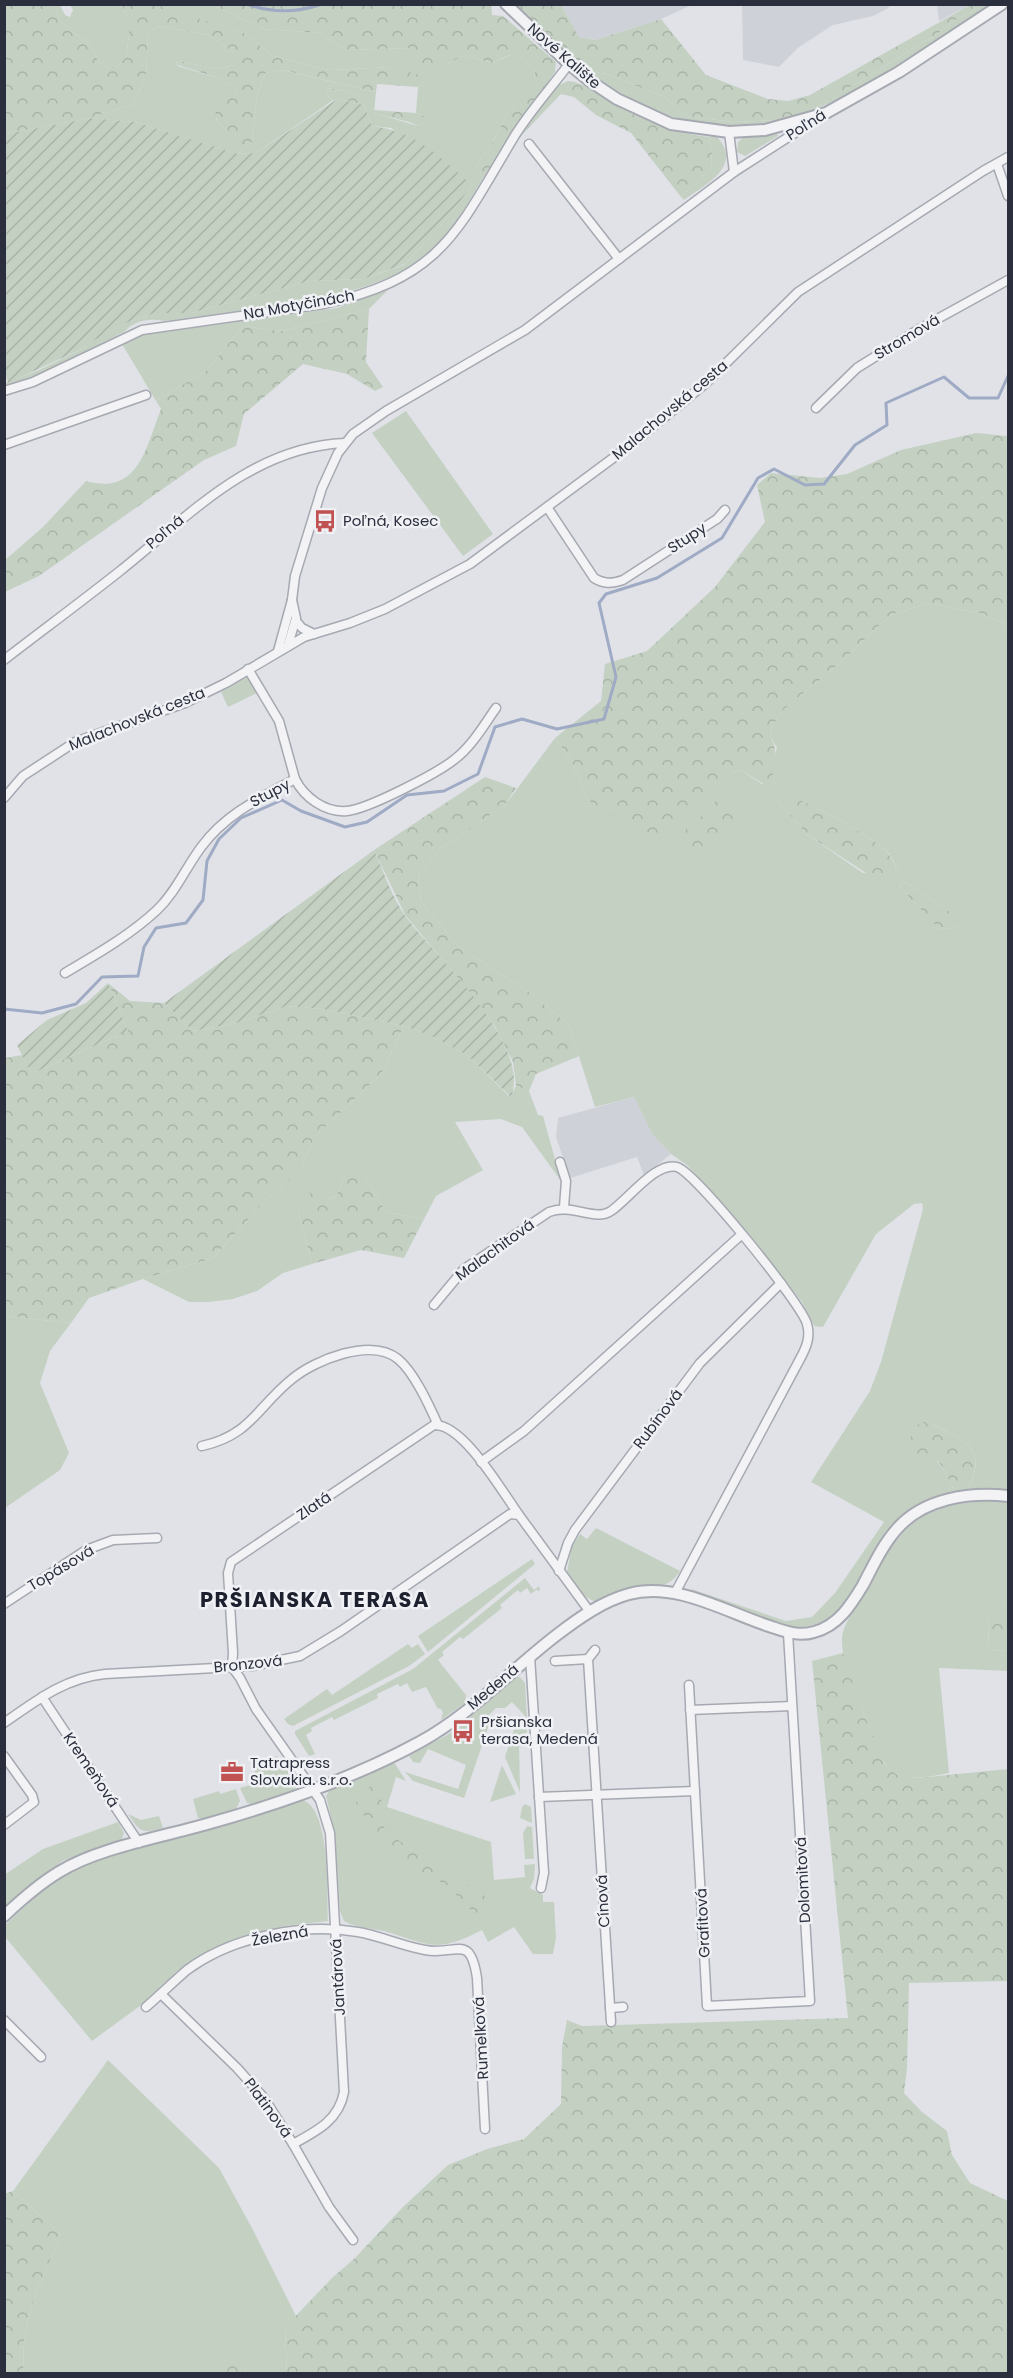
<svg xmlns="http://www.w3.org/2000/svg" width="1013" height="2378" font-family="Poppins,sans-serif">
	<defs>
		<pattern id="forest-crowns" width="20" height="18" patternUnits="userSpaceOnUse" patternTransform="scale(1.5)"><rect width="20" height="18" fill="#c4d1c2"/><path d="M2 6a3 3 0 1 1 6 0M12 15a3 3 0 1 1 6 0" fill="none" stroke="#a9b4a8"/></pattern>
		<pattern id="garden-furrows" width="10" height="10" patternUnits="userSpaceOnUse" patternTransform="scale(1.5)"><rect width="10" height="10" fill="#c4d1c2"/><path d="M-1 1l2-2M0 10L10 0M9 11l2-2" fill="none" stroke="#a9b4a8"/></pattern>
	</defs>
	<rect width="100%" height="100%" fill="#e0e2e8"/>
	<g fill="#cfd1d9">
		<polygon points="937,4 970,5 939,21"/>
		<polygon points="561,5 692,5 661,19 595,40 579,37"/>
		<polygon points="742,5 891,5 887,9 873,16 833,25 799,47 779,67 743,60"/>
		<polygon points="634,1097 652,1134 671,1154 644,1175 637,1157 570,1178 556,1137 558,1118"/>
	</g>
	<g fill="#c4d1c2" fill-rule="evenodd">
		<path d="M54 5H60L65 15 70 17 73 10 70 5H121L129 19V36L126 57 116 68C97 69 97 55 87 42 83 37 77 36 71 32 62 25 57 15 54 5Z"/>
		<path d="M154 5H213L264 29 319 33 346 50 409 48 443 66 464 55 491 63 511 55H517L535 69 534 83 508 113 490 147 476 165 478 174 483 178C466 206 451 234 427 255 370 303 238 310 164 321 150 318 135 320 124 332L49 370 5 387V383L39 370 88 346V343L126 323 155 313H191L309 281 363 279 404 265 450 215 472 185 391 128 372 126 364 105V99L350 92 329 88 327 94 332 101 256 153 238 154 252 142 257 96 265 73 282 70 376 92 374 113 418 126 424 123V116L416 113 418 87 427 83 393 67 329 70 273 56 244 33Z"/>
		<path d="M986 5H991C930 44 868 92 799 115L821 105 937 34 957 19Z"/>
		<polygon points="157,26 209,35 234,53 234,65 218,69 178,61 176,63 178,66 221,79 237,89 235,96 216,119 227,132 227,140 218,148 135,122 90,118 133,104 146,77 148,35"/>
		<path d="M587 71 607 74 666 98 686 116 733 122 781 120C700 135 653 117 587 71Z"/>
		<polygon points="777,134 778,136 745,156 737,152 738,142 743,138"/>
		<path d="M709 137H717C744 166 705 185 684 200L681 197 711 168 712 150Z"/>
		<polygon points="388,290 369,309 281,331 243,326 207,370 156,401 122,344 143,335 337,308"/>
		<polygon points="406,411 493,534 463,556 372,433"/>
		<path d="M929 603 983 614 1008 625V1490L968 1489C991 1443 958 1440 927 1421L923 1461H937C945 1470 948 1480 955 1491 934 1497 913 1504 898 1520 861 1558 856 1632 789 1627L695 1595 691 1589 786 1621 812 1617 835 1593 884 1522 811 1482 870 1391 881 1362 923 1209 922 1203 914 1204 876 1234 823 1327 814 1326 802 1302 760 1248 687 1165 671 1154 652 1134 634 1097 595 1107 569 1025 533 995 458 946 421 902 418 876 440 849 505 805 555 738 571 760 588 800 718 784 733 772 741 770 762 784H776L770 771 777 748 770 736 773 725 783 710 839 664 890 615ZM784 793 837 818 882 846C889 853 898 864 896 874L863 873 808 835 780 804 778 799ZM905 882 958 917V926L949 929 939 928 900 887 901 883Z"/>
		<polygon points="247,677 257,693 228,707 221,692"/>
		<polygon points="404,1026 429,1035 467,1055 510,1097 516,1086 529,1091 538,1115 543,1116 561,1181 522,1127 501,1119 455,1122 483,1170 436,1196 424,1219 386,1212 365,1177 345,1177 336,1196 298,1211 312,1264 283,1273 257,1291 233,1299 208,1302 189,1302 143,1279 213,1258 267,1199 301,1170 314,1138 381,1074"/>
		<polygon points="5,1316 71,1323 50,1351 40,1383 69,1453 60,1470 5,1508"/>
		<path d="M992 1501 1008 1502V1601L989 1616 988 1650 1008 1651V1671L939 1668 949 1773C933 1776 910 1782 895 1773 879 1763 874 1737 867 1721 858 1698 841 1663 842 1638 843 1624 857 1606 864 1593 901 1529 912 1504 992 1501Z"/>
		<path d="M596 1528 680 1571C665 1594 650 1583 628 1588 617 1591 607 1597 597 1603L584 1596 567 1572 572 1545 580 1534 587 1539Z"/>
		<polygon points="532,1559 535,1564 428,1652 418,1636"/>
		<polygon points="525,1578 534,1590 539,1586 540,1591 536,1590 531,1594 527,1588 520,1593 518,1590 500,1605 502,1608 463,1639 460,1637 442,1652 444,1655 438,1660 466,1695 465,1703 441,1720 443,1712 440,1708 438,1709 426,1687 412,1692 407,1683 400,1687 398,1684 377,1694 378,1698 334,1720 332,1717 311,1728 312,1731 306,1735 315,1754 309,1756 295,1734 295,1731 413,1669"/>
		<polygon points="408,1644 412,1648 418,1644 425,1654 409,1666 293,1726 288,1724 284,1719 327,1689 332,1695"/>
		<polygon points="514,1677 520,1677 525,1683 527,1718 512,1702 505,1708 496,1708 486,1718 490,1722 464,1798 413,1781 405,1772 458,1789 466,1765 428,1749 420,1763 413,1762 409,1756 456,1730"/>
		<polygon points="519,1715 526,1722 527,1732 519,1740 520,1792 505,1757"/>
		<polygon points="277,1756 298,1785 294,1790 251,1804 247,1803 240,1788 257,1783 253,1763"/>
		<path d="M394 1762 406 1781 396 1777 387 1807 491 1842 494 1880 525 1877 524 1865 535 1864 534 1879 530 1888 543 1895V1902H554L556 1938 553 1954H533L514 1927 488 1942 482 1930C435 1954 431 1945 384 1931 371 1928 355 1928 344 1921L340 1911 335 1835 326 1796 331 1788Z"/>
		<polygon points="502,1765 516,1794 490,1802"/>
		<polygon points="236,1789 240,1801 236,1809 203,1818 198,1818 193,1799 219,1791 220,1794"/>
		<path d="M302 1800C331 1807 327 1896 328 1921L285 1926 247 1935 209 1951 177 1971 144 2003 92 2041 5 1937V1925L44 1889 81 1865Z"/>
		<polygon points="525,1804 531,1807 532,1823 520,1818 522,1807"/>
		<path d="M128 1814 141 1820 159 1816 163 1828C141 1834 140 1832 128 1814Z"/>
		<polygon points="118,1822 124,1833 121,1842 64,1860 28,1886 4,1907 4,1875 43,1849"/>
		<polygon points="527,1826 532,1827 534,1859 525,1859 523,1833"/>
		<path d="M108 2060 219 2168 252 2228 296 2316 285 2328 287 2373H246L245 2367 206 2373H24C19 2320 42 2282 61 2234L13 2191Z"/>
	</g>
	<g fill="url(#forest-crowns)">
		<path d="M154 4 244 33 273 56 329 70 393 67 425 77 427 83 418 87 377 84 376 92 283 70 265 73 257 96 252 142 238 154 218 148 227 140V132C215 118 211 115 222 98L235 96 237 89 221 79 178 65 176 63 178 61 218 69 234 65V53L209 35 157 26 148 35 146 77 133 104 90 118 5 134V5H54C57 15 62 25 71 32 77 36 83 37 87 42 97 55 97 69 116 68L126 57 129 36V19L121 5Z"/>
		<polygon points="213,5 491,5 492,15 503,16 556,62 555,72 483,178 478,175 476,165 490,147 508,113 534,82 535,69 517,55 510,55 491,63 464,55 443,66 423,68 413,60 416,53 409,48 346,50 319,33 264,29"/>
		<polygon points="516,5 561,5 579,37 595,40 661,19 706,75 768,99 788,101 810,95 970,5 986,5 957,19 937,34 821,105 799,115 781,120 733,122 686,116 666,98 607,74 587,71"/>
		<path d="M568 81C589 83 602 99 621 108 650 123 677 133 709 137L712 150 711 168 681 197 631 133 596 115 574 97 561 94 517 140 557 86Z"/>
		<polygon points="329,88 350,92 364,99 364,105 337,99 332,101 327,94"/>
		<polygon points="374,110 416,113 424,116 424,123 418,126 409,122 373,113"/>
		<path d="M369 309 366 362 383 387 375 391 347 374 303 364 244 414 236 446 204 460 39 576 5 592V560L43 527 86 481C139 496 146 447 161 409L156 401 207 370 243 326 281 331Z"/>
		<path d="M976 433 1008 436V625L983 614 929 603 890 615 839 664 783 710 773 725 770 736C784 762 765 758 776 784L775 787 770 788 741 770 733 772 695 808 656 836 630 828 588 800 571 760 555 738 601 701 605 664 647 651 715 587 765 522 757 485 771 473 820 478 847 474 901 450Z"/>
		<polygon points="485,777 516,788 505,805 440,849 418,876 421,902 458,946 533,995 569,1025 579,1056 536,1074 529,1091 516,1086 513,1062 495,1026 458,978 405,915 374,850"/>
		<path d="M785 793 837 818 882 846C894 859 907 879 881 883L808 835 780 804 778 799 780 794Z"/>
		<polygon points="724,798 734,800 737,805 737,814 714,847 707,851 694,849 685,841 684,832 687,827 700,818 714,802"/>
		<polygon points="905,882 958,917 960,921 958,926 949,929 938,928 900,887 901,883"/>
		<polygon points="108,983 130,1001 164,1003 193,1031 233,1024 287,1006 323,1009 404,1026 381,1074 314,1138 301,1170 267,1199 213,1258 143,1279 89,1298 71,1323 5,1316 5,1058 22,1055 31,1074 128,1031"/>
		<polygon points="356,1173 365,1177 386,1212 424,1219 404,1258 361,1250 312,1264 298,1211 305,1195 318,1191 329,1199 336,1196 345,1177"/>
		<path d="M927 1421C958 1440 991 1443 968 1489L955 1491C948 1480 945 1470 938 1461H923L915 1453 910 1435 919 1424Z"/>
		<polygon points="1007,1601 1008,1651 988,1650 989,1616"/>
		<polygon points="843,1653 860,1704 884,1763 896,1774 917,1778 1008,1769 1008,1981 909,1983 907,2068 904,2093 922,2112 947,2131 952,2155 970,2183 1008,2201 1008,2373 287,2373 285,2327 332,2278 355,2258 403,2207 448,2165 487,2149 524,2139 561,2104 562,2047 567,2020 582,2026 848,2018 812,1661"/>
		<path d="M376 1783H382C385 1794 382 1799 379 1808 376 1816 384 1826 387 1833L488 1898 495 1909 491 1916 483 1918 474 1913 446 1885 408 1865 392 1847 380 1839 356 1804 358 1794Z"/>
		<path d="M13 2191 61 2234C42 2282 19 2320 24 2373H5L4 2194Z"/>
		<polygon points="228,2358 245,2367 246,2373 206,2373"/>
	</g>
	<g fill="url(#garden-furrows)">
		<path d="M337 99 364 105 372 126C416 131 440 157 472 185L450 215 405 264 363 279 309 281 191 313H155L126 323 89 343 88 346 8 383 4 369 5 134 90 118 135 122 238 154 256 153Z"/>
		<path d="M374 850C384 872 392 898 406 917 436 957 532 1044 511 1097L467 1055 429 1035 404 1026 323 1009 287 1006 233 1024 193 1031 164 1003Z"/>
		<polygon points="108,983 128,1031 31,1074 17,1045 47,1020 86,1003"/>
	</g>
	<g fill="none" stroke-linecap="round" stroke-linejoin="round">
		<g stroke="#9fabc4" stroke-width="3">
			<path d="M247 4C271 13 298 13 322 4"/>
			<polyline points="4,1009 42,1013 76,1004 102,977 138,976 144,947 156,928 186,923 203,900 207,861 219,839 241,818 282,800 301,811 345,827 367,822 407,795 444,791 478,774 495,727 522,719 557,729 604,719 616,677 599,603 606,594 657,578 722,538 758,478 774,469 805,485 824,484 855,445 887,425 886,403 944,377 969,398 998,398 1008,376"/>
		</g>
		<g stroke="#a6a9b1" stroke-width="11">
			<g id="minor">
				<polyline points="729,132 734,172"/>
				<polyline points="529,144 619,259"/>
				<polyline points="997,164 1008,196"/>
				<path d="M4 391 33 382 142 330 324 304C442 278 457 232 514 137 530 111 551 88 569 64"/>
				<polyline points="816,408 857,368 921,328 1008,280"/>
				<polyline points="4,445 146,395"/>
				<path d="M547 507 594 578C604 584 611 584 623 580L717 519 725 510"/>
				<polyline points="296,621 302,628 314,634"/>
				<polyline points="288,645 296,618 292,600"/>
				<polyline points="278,651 292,600 295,576 322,488 338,453 353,434 386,411 525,330 734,172 818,118"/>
				<path d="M4 660C43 630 82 601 120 571 189 516 251 447 345 443"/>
				<polyline points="248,669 279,721 295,779"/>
				<polyline points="4,798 23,776 75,742 185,703 226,683 304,637 350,623 385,609 470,564 632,444 706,383 798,292 983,171 1008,157"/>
				<path d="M65 973C97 954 129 936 157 910 176 892 186 867 202 846 226 814 260 798 295 779 304 797 325 813 347 811 368 809 438 773 455 759 472 746 484 725 496 708"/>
				<polyline points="560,1162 566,1181 564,1207"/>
				<path d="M434 1305 464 1269 549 1212C572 1203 595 1222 611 1211 628 1200 656 1161 677 1167 695 1172 802 1304 807 1324 811 1337 806 1348 800 1359L675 1593"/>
				<path d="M202 1446C251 1435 257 1407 292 1379 315 1360 371 1337 398 1359 414 1372 429 1405 438 1425"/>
				<polyline points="481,1462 524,1431 741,1235"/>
				<polyline points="559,1571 568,1543 575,1530 700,1363 781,1283"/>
				<polyline points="4,1604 86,1550 113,1540 157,1538"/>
				<polyline points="595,1650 588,1659 611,2022"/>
				<polyline points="530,1656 544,1873 541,1888"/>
				<polyline points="555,1661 588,1659"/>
				<path d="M232 1667 240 1678 256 1709 320 1800 330 1833 344 2092C339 2120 317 2131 293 2144"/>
				<path d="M232 1667 233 1653 228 1573 231 1562 434 1425C463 1423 503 1493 519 1515"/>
				<polyline points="689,1685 707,2006 810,2001 788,1633"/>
				<polyline points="42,1697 139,1843"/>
				<polyline points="690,1710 792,1706"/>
				<path d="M4 1723C37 1700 65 1678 105 1674L252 1666 300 1656 341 1631 510 1514 519 1515 590 1612"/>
				<polyline points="4,1756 32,1795 34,1802 4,1825"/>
				<polyline points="539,1797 695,1791"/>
				<polyline points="161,1994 237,2068 264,2098 293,2144 329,2207 353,2240"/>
				<path d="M146 2007C160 1995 173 1982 187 1970 233 1936 303 1923 358 1932 381 1936 402 1946 425 1950 456 1956 470 1932 477 1978L485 2129"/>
				<polyline points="610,2008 623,2007"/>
				<polyline points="4,2020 41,2057"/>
			</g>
		</g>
		<g stroke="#a6a9b1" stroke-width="14">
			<g id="tertiary">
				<polyline points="506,4 569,64 590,81 617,99 671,124 729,132 765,130 826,113 899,72 1002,4"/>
				<path d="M4 1916C21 1900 39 1884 59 1872 99 1847 168 1836 214 1822 285 1802 356 1777 420 1742 471 1714 512 1669 558 1634 579 1618 603 1601 629 1594 675 1581 726 1612 769 1626 784 1631 798 1637 814 1632 838 1626 851 1605 863 1585 873 1566 882 1546 896 1530 923 1498 969 1492 1008 1496"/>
			</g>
		</g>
		<use href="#minor" stroke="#f3f3f6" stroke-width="8"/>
		<use href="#tertiary" stroke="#f3f3f6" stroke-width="10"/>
	</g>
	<defs>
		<g id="bus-bare" transform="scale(1.8)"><path d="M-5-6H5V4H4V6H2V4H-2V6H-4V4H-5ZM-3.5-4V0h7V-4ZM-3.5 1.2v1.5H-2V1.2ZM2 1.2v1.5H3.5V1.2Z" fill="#c05252" stroke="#f0f1f5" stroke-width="2.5" paint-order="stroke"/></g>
		<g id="office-bare" transform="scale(1.8)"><path d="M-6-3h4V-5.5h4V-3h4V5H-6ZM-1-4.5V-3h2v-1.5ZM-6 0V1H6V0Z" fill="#c05252" stroke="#f0f1f5" stroke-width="2.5" paint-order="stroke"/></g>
	</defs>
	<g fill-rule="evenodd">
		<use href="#bus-bare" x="325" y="521"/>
		<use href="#bus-bare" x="463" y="1731"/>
		<use href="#office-bare" x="232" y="1772"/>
	</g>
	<g text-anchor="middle" stroke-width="5" stroke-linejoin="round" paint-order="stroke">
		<g font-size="15" fill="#2b2f3d" stroke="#f0f1f5">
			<text transform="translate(564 56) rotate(41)" y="5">Nové Kalište</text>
			<text transform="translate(806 125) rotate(-32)" y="5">Poľná</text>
			<text transform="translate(299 305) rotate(-10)" y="5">Na Motyčinách</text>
			<text transform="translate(907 337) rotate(-31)" y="5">Stromová</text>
			<text transform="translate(670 410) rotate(-40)" y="5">Malachovská cesta</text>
			<text transform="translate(165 532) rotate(-40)" y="5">Poľná</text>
			<text transform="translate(687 538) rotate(-33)" y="5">Stupy</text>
			<text transform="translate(137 719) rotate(-22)" y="5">Malachovská cesta</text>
			<text transform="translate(270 793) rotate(-28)" y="5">Stupy</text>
			<text transform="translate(495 1250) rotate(-36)" y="5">Malachitová</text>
			<text transform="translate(658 1419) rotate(-53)" y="5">Rubínová</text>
			<text transform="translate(314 1506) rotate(-34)" y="5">Zlatá</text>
			<text transform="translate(61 1568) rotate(-31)" y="5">Topásová</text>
			<text transform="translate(248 1664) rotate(-6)" y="5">Bronzová</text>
			<text transform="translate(493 1687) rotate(-40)" y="5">Medená</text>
			<text transform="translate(91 1770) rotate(56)" y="5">Kremeňová</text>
			<text transform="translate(803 1880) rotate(-93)" y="5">Dolomitová</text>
			<text transform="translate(603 1901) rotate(-93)" y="5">Cínová</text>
			<text transform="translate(703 1923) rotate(-93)" y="5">Grafitová</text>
			<text transform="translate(280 1936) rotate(-10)" y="5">Železná</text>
			<text transform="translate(338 1977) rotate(-93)" y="5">Jantárová</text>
			<text transform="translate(481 2038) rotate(-93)" y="5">Rumelková</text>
			<text transform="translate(268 2108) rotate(54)" y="5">Platinová</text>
		</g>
		<g font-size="15" fill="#2b2f3d" stroke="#f0f1f5" text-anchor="start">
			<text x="343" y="526">Poľná, Kosec</text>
			<text x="481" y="1727">Pršianska<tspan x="481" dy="17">terasa, Medená</tspan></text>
			<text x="250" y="1768">Tatrapress<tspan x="250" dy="17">Slovakia. s.r.o.</tspan></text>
		</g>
		<g font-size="21" font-weight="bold" letter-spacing="1.5" fill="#1d202e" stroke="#f0f1f5">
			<text x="315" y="1607">PRŠIANSKA TERASA</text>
		</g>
	</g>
	<rect width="1013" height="2378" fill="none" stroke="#2b2f3d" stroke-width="12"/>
</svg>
